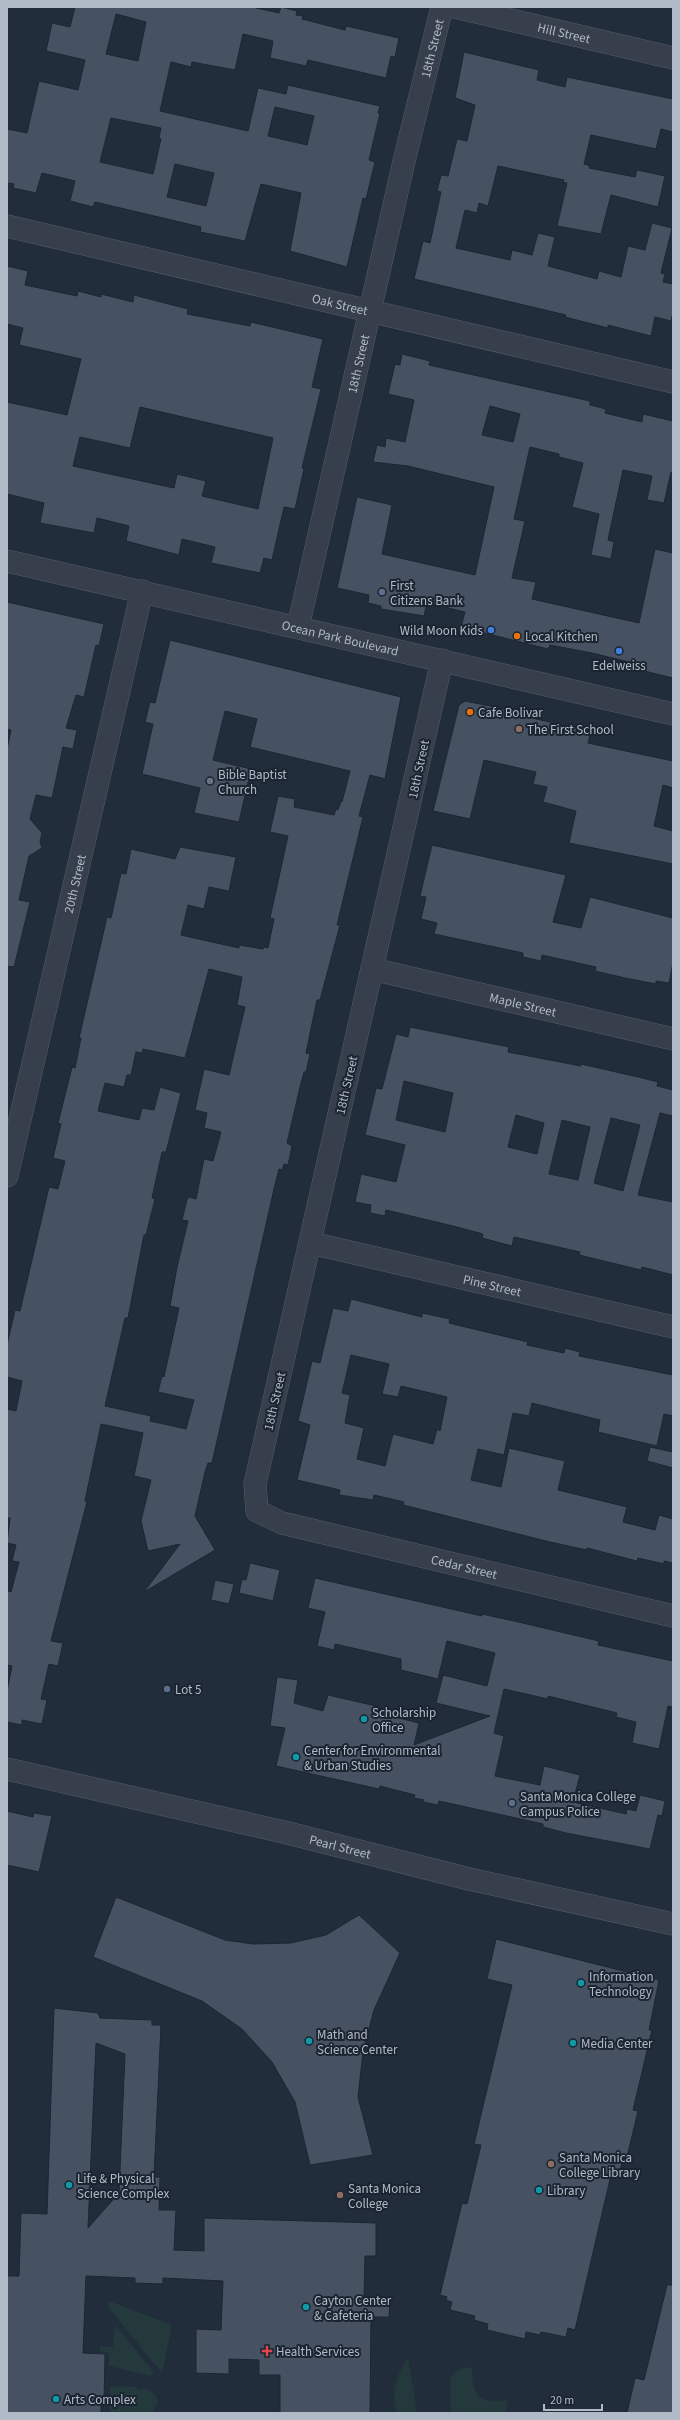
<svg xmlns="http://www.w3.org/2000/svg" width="680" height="2420" font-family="'Source Sans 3',sans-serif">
	<rect width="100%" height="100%" fill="#222d3b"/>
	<g fill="#24393c">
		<polygon points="109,2301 172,2325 162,2373 108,2307"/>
		<polygon points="115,2325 153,2371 151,2376 109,2366 109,2353 100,2352 100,2347 113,2347"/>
		<path d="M408 2358 417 2413H397C391 2392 396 2375 408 2358Z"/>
		<path d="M472 2367C472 2396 478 2405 508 2400L505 2413H451L450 2378 459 2369Z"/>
		<path d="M110 2386 136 2387 139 2390C147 2387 152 2391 157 2398V2404L152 2413H110Z"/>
	</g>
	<g fill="#465262" stroke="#1d2632" fill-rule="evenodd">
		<path d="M75 7H252L279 13 281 7 297 11 296 15 303 16 302 19 345 30 346 26 399 38 395 57 391 56 386 78 308 60 306 66 270 58 273 41 243 34 235 70 192 62 191 67 171 62 160 111 248 131 258 88 286 94 288 85 380 106 378 113H380L369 160 375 162 366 199 363 198 347 267 290 251 301 193 261 184 245 241 200 232 201 227 95 202 93 207 70 201 75 181 42 173 36 193 13 188 14 184 7 183V129L27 133 39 81 78 90 85 60 46 51 52 23 70 27ZM116 14 146 22 138 61 106 54ZM275 107 314 116 307 145 268 136ZM111 118 161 128 159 138 161 139 153 174 100 162ZM175 164 214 173 206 206 167 197Z"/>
		<polygon points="464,52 539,70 537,80 565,87 567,77 673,99 673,132 661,129 656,149 591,135 584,164 590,166 589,168 635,177 637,170 665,176 658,207 611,195 601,234 557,226 567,183 563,182 564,180 498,166 488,206 479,203 477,213 465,210 456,248 510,260 512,250 532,255 538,233 555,237 548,266 597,279 599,271 621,277 628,246 645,250 652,223 672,228 661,273 665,274 663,282 673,284 673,312 671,321 655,317 651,336 608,325 608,328 565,317 566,315 414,279 423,241 430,243 441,192 437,191 441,175 448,176 457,139 467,141 475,105 455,98"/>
		<path d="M7 266 28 271 25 285 77 296 78 291 101 297V294L133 302 134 295 188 309 187 314 250 326 251 322 323 339 312 387 321 389 302 468 304 469 295 509 284 507 272 560 264 558 260 573 211 563 215 547 182 539 179 555 126 541 129 526 97 518 94 533 40 523 44 503 7 494V402L67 415 81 359 19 345 23 328 7 324ZM140 407 273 438 258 509 202 496 206 481 177 474 174 488 73 466 80 437 130 448Z"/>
		<path d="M402 354 430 361 429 365 590 401V405L606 409 605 413 642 422 643 414 673 421V473L671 472 664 503 647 500 652 476 623 470 608 540 614 542 611 559 591 555 599 514 572 507 583 463 559 457V454L530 447 514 519 525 521 512 578 536 582 532 599 639 623 655 549 673 553V678L628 667 629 662 592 653 550 645 548 649 461 627 465 612 427 603 424 616 381 609V606L368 603 369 595 337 588 357 497 392 505 382 554 475 575 494 487 408 466 373 462 377 445 385 447 386 438 405 442 414 400 388 394 395 364 400 365ZM490 406 520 414 513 442 482 435Z"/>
		<polygon points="7,602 104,624 99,646 96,645 84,697 76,695 66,728 77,730 73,749 63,747 52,798 36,795 30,819 42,833 40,842 42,848 29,856 19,900 30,902 14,967 7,966 7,749 11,730 7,729"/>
		<path d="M170 640 401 697 385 779 370 775 359 816 363 817 337 925H340L320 1000H317L306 1053 310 1054 306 1072H304L300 1087 287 1143 292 1146 288 1165 284 1164 282 1170 279 1169 274 1189 212 1463H208L205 1472 195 1516 215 1550 144 1592 180 1544 148 1551 141 1521 151 1480 134 1476 143 1433 101 1424 85 1501 87 1502 51 1641 63 1643 58 1666 49 1664 41 1699 47 1700 42 1724 22 1720V1725L7 1722V1691L12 1666 7 1665V1591L11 1592 19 1562 12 1561 16 1545 7 1543 10 1518H7V1409L16 1411 22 1381 7 1377V1345L15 1310 20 1311 49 1187 58 1189 65 1161 53 1158 61 1124 58 1123 72 1067 75 1068 81 1038H79L107 917 111 918 121 873 126 874 131 849 175 859 180 847 236 857 229 891 209 887 204 909 188 905 181 935 239 948V945L263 949 264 947 268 948 274 919 270 918 288 836 270 832 278 796 295 799 294 807 334 815 336 809 338 810 341 801 342 802 350 771 250 747 257 719 225 711 213 760 251 769 239 822 194 813 200 788 142 774 153 724 145 722 150 702 155 703ZM209 969 242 977 237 1005 245 1007 229 1075 204 1069 195 1110 207 1113 204 1128 221 1132 213 1161 204 1159 196 1199 189 1197 187 1200 182 1220 188 1221 177 1267 170 1306 179 1308 164 1377 162 1376 158 1392 194 1400 186 1429 150 1421 151 1416 105 1406 125 1318H128L144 1235H146L155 1199 152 1198 162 1152H166L181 1093 160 1087 154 1110 142 1108 139 1120 98 1111 105 1083 124 1087 127 1075H131L136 1052 142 1053 143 1049 185 1058Z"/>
		<polygon points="465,701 505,709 504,712 591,731 588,743 673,761 673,788 663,785 654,826 673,831 673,864 569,843 576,811 543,802 547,787 533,784 536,772 484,760 470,819 433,811 459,705"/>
		<polygon points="432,845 566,875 553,922 581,928 590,897 673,918 673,963 669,983 656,981 656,984 625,978 595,971 596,967 542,955 541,961 523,957 523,953 434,934 437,923 421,919 426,897 420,896"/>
		<path d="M410 1027 509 1047 508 1052 581 1066V1064L638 1077 658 1082 657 1086 673 1090V1116L660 1113 638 1195 673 1202V1275L642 1267 641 1270 579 1255 580 1252 514 1237 512 1246 482 1238 483 1234 453 1226 386 1210 385 1216 370 1213 371 1205 355 1202 361 1174 396 1182 405 1145 365 1135 376 1088 382 1089 396 1034 408 1037ZM404 1081 453 1093 445 1132 396 1120ZM516 1115 544 1123 537 1154 508 1147ZM611 1118 640 1125 623 1191 594 1183ZM562 1120 590 1127 578 1180 549 1174Z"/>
		<path d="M351 1299 422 1317V1313L450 1319 449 1323 528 1342 527 1345 564 1353 565 1348 580 1352 579 1356 673 1375V1416L664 1414 657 1446 598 1432 600 1420 532 1403 529 1416 513 1413 504 1455 478 1449 471 1480 501 1487 509 1448 565 1461 558 1490 627 1507 623 1522 655 1530 659 1515 673 1519V1563L664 1561V1564L638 1558 637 1561 587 1548V1550L550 1542 403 1505 404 1502 374 1495 373 1500 339 1495 340 1490 297 1480 310 1425 298 1421 312 1361 320 1363 333 1308 348 1311ZM351 1355 389 1364 382 1394 398 1397 401 1386 447 1397 440 1431 437 1429 433 1444 393 1434 385 1466 357 1459 364 1428 345 1423 350 1395 342 1393Z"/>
		<polygon points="650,1447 673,1452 673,1468 647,1461"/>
		<polygon points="250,1563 280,1570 273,1601 239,1593 242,1579 246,1580"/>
		<polygon points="315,1578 482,1616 482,1614 514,1621 599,1641 598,1645 673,1661 673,1707 668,1706 659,1749 632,1743 636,1722 616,1717 617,1713 548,1696 548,1699 504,1689 494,1733 504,1736 495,1776 540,1785 544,1766 580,1775 573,1802 626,1814 627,1809 636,1811 640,1795 665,1801 662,1816 658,1815 650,1849 566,1833 543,1827 543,1824 439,1801 438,1805 423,1802 424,1800 414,1798 415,1795 380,1786 379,1789 276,1766 285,1728 270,1726 277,1677 298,1680 294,1703 323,1711 328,1695 376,1706 374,1712 419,1723 414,1745 490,1716 436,1703 443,1675 487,1686 495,1653 447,1641 438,1679 401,1670 401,1659 335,1644 334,1650 317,1646 325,1612 308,1608"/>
		<polygon points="215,1580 234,1584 229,1604 211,1600"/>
		<polygon points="7,1811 33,1817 34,1813 52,1816 39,1872 7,1865"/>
		<polygon points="116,1897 225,1940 253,1944 291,1943 326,1935 359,1915 400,1953 374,2010 363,2052 358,2097 373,2155 310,2165 295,2102 272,2062 242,2029 202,2001 93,1957"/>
		<polygon points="496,1939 659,1980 649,2030 652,2030 633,2110 638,2111 627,2157 623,2156 619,2177 611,2175 575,2330 568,2328 566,2337 541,2332 540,2335 526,2332 525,2339 487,2330 488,2324 474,2320 475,2316 450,2310 452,2302 446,2300 447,2297 440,2295 462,2203 467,2204 481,2145 474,2144 512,1985 487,1979"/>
		<path d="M54 2008 98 2013 100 2018 152 2020V2025H161L154 2177H160L159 2210H176L174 2250 204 2251V2218L376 2223V2256H365L364 2298H390L389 2317H371L370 2413H280V2375H259V2360L229 2359V2374L196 2373V2329L221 2330 223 2281 163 2278V2284L135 2283V2278L86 2276 83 2353 105 2354 104 2403H101V2413H7V2276H19L21 2213 47 2214ZM96 2043 125 2054 119 2193 88 2228Z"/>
		<polygon points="667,2285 673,2285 673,2413 627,2413 635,2378 644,2380"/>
	</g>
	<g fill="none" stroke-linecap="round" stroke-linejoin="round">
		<g stroke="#545d69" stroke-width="23">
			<g id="minor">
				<path id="s1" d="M455 7 673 58"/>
				<path id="s2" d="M7 226 673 382"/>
				<path id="s3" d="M7 561 673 714"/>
				<path id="s4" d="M298 627 405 157 442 7"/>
				<path id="s5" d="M442 660 255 1484 257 1511 282 1523 673 1616"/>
				<path id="s6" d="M372 969 673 1039"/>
				<path id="s7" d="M7 1176 142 591"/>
				<path id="s8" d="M311 1243 673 1327"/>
				<path id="s9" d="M7 1769 284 1832 469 1879 673 1924"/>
			</g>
		</g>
		<use href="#minor" stroke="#363f4b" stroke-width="22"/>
	</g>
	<g fill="#5c6f8a" stroke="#1b2430" stroke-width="1.5">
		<circle cx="382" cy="592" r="4"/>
		<circle cx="167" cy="1689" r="4"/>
		<circle cx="512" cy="1803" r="4"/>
	</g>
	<g fill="#3f7fe0" stroke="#1b2430" stroke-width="1.5">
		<circle cx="491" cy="630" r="4"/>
		<circle cx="619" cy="651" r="4"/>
	</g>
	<g fill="#e8710a" stroke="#1b2430" stroke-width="1.5">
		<circle cx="517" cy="636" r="4"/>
		<circle cx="470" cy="712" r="4"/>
	</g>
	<g fill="#8d6e63" stroke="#1b2430" stroke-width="1.5">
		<circle cx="519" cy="729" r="4"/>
		<circle cx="551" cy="2164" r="4"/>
		<circle cx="340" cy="2195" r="4"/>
	</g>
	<circle fill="#6b7280" stroke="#1b2430" stroke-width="1.5" cx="210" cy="781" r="4"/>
	<g fill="#0f9aa8" stroke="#1b2430" stroke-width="1.5">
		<circle cx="364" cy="1719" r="4"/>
		<circle cx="296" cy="1757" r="4"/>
		<circle cx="581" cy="1983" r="4"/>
		<circle cx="309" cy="2041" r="4"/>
		<circle cx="573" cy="2043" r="4"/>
		<circle cx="69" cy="2185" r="4"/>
		<circle cx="539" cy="2190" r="4"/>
		<circle cx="306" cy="2307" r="4"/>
		<circle cx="56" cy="2399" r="4"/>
	</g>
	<path fill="#e0444e" stroke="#1b2430" stroke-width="1.5" d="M265 2345h4v4h4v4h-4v4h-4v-4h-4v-4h4z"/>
	<g text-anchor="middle" stroke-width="4" stroke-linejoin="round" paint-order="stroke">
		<g font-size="13" fill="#b1bac7" stroke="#1b2430">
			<text dy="5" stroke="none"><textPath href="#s1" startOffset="112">Hill Street</textPath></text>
			<text dy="5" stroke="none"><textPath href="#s4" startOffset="594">18th Street</textPath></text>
			<text dy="5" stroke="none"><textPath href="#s2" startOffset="342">Oak Street</textPath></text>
			<text dy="5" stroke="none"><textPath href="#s4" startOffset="270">18th Street</textPath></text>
			<text dy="5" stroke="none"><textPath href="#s3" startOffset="342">Ocean Park Boulevard</textPath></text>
			<text transform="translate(418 769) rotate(-78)" y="5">18th Street</text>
			<text dy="5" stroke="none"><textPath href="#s7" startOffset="300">20th Street</textPath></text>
			<text dy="5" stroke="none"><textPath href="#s6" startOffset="155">Maple Street</textPath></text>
			<text transform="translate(346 1085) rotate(-77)" y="5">18th Street</text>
			<text dy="5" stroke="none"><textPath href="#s8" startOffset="186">Pine Street</textPath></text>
			<text transform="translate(274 1401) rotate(-77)" y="5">18th Street</text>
			<text dy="5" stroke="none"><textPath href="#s5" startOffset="1087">Cedar Street</textPath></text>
			<text dy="5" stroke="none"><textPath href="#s9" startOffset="342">Pearl Street</textPath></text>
		</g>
		<g font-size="13" fill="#b1bac7" stroke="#1b2430" text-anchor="start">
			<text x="390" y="590">First<tspan x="390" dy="15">Citizens Bank</tspan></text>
			<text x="483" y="635" text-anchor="end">Wild Moon Kids</text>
			<text x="525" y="641">Local Kitchen</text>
			<text x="619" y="670" text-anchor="middle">Edelweiss</text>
			<text x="478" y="717">Cafe Bolivar</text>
			<text x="527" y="734">The First School</text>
			<text x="218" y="779">Bible Baptist<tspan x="218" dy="15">Church</tspan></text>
			<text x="175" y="1694">Lot 5</text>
			<text x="372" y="1717">Scholarship<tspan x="372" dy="15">Office</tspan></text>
			<text x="304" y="1755">Center for Environmental<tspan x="304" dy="15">&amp; Urban Studies</tspan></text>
			<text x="520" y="1801">Santa Monica College<tspan x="520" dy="15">Campus Police</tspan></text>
			<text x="589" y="1981">Information<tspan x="589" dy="15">Technology</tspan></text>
			<text x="317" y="2039">Math and<tspan x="317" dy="15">Science Center</tspan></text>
			<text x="581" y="2048">Media Center</text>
			<text x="559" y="2162">Santa Monica<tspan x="559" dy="15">College Library</tspan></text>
			<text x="77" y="2183">Life &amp; Physical<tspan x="77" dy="15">Science Complex</tspan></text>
			<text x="348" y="2193">Santa Monica<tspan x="348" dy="15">College</tspan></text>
			<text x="547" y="2195">Library</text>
			<text x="314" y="2305">Cayton Center<tspan x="314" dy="15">&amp; Cafeteria</tspan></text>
			<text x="276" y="2356">Health Services</text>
			<text x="64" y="2404">Arts Complex</text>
		</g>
	</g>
	<rect width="680" height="2420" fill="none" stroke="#b1bac7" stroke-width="16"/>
	<path d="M544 2404v6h58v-6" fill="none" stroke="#b1bac7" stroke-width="2"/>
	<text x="550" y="2404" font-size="12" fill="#b1bac7" stroke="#1b2430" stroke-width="3" paint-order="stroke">20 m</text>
</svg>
